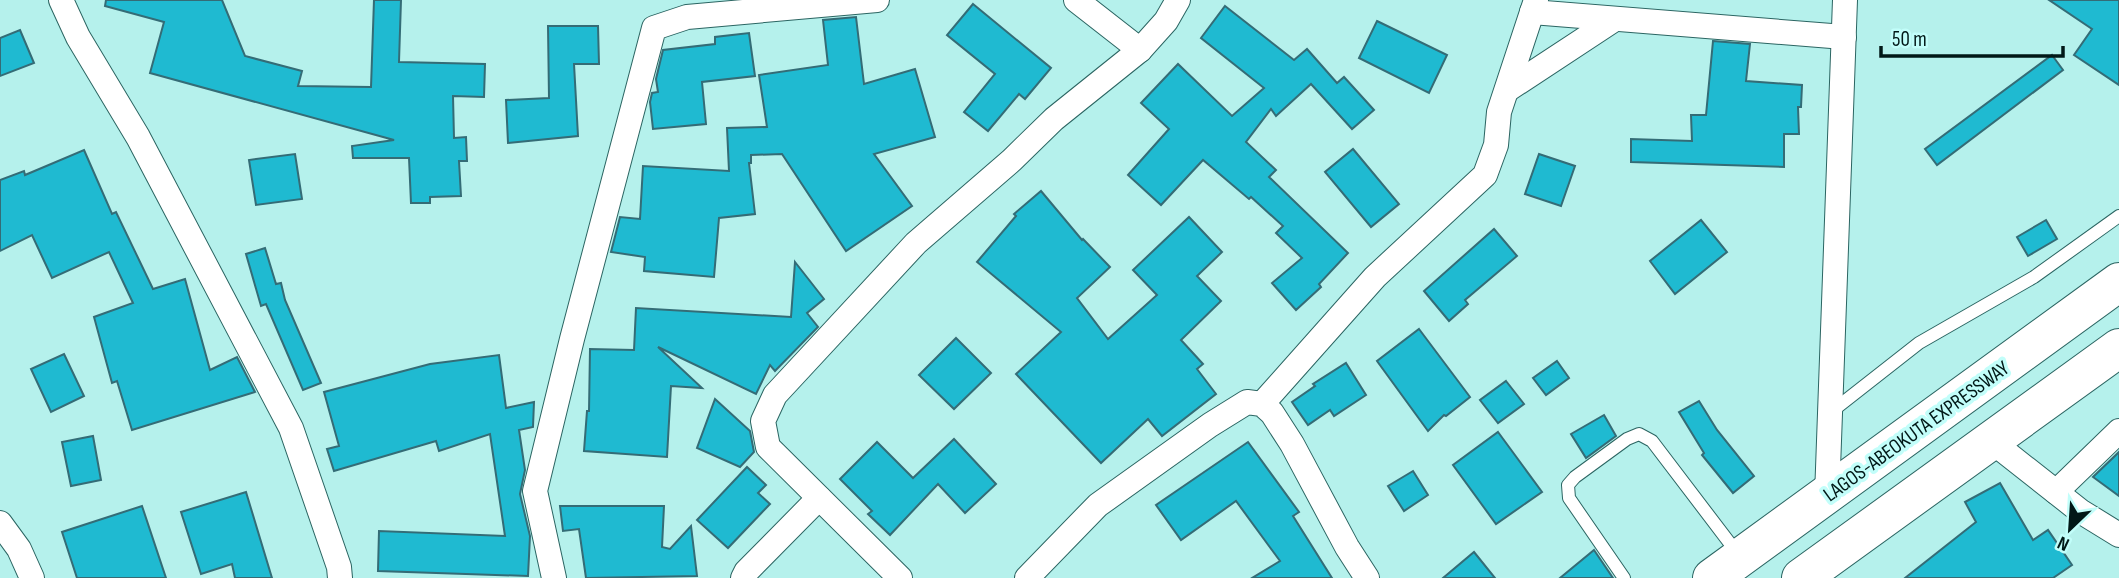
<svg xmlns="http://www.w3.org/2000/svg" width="2119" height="578" font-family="'Sofia Sans Condensed',sans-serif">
	<rect width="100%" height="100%" fill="#b5f1ec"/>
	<g fill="#1fbad1" stroke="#346c76" stroke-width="2">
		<polygon points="106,0 222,0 245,56 302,71 298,86 371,87 374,0 401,0 399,62 485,64 484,97 453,96 454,138 466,137 467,161 459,161 461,196 430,197 430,203 411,203 409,158 353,158 352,146 394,140 150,73 164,22 105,6"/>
		<polygon points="2049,0 2119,0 2119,85 2074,55 2092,29"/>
		<polygon points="973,4 1051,68 1025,99 1019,94 988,131 964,112 995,74 947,35"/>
		<polygon points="1225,6 1294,60 1307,49 1337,83 1344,77 1374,110 1352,129 1311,84 1276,116 1271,109 1246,142 1276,170 1269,177 1348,253 1319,284 1321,287 1296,310 1272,283 1302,258 1276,233 1283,226 1251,197 1249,199 1203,160 1161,205 1128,175 1169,129 1141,103 1178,64 1232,116 1264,88 1201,38"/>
		<polygon points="856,17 864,84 915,69 935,137 874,154 912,206 846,251 782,154 751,155 751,163 749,163 755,214 719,218 714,277 644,271 645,257 611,252 620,217 640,219 643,166 729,171 727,128 767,127 759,75 828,65 823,20"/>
		<polygon points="1377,21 1447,55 1429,93 1359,58"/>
		<polygon points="548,26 598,26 599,64 574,64 578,136 508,143 506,100 549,98"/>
		<polygon points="20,30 34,63 0,76 0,38"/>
		<polygon points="749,33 755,76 702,82 706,124 653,129 650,102 652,93 658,92 656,79 663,50 715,44 715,37"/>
		<polygon points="1713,41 1750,44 1746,81 1802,85 1801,107 1798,107 1799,134 1784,134 1784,167 1631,162 1631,139 1692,141 1691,115 1706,115"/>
		<polygon points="2052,55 2063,70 1937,165 1925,149"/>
		<polygon points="1353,149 1399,204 1371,227 1325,172"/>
		<polygon points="84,150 112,214 116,212 153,289 185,279 210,370 237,357 255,392 132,430 117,381 112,383 94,317 133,303 109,252 52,278 32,235 0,251 0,180 24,171 25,175"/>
		<polygon points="295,154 302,199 256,205 249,160"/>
		<polygon points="1539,154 1575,166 1561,206 1525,194"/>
		<polygon points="1041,191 1082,240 1083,239 1110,267 1077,298 1108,339 1157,295 1133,270 1189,217 1222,252 1197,276 1221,301 1181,340 1203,364 1197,369 1216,394 1162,436 1148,419 1101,463 1016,374 1061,332 977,262 1016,216 1014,214"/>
		<polygon points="1701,220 1727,252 1675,294 1650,261"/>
		<polygon points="2046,220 2057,239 2028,256 2017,237"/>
		<polygon points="1494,229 1517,256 1465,300 1468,304 1449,321 1424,291"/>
		<polygon points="265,248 276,284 281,283 285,300 321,383 303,390 266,304 261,306 246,254"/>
		<polygon points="795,262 824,299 807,313 818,327 775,371 770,365 756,394 658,347 702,388 671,386 667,457 584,451 587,411 589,411 590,349 634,350 636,308 791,317"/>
		<polygon points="1419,329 1470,397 1446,416 1444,415 1428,431 1377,361"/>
		<polygon points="956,338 991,373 954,409 919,375"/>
		<polygon points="64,354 84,396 51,412 31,369"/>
		<polygon points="499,355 506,408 534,402 533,427 519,430 525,470 520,494 530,536 528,576 378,571 379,531 505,536 490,434 439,451 436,441 334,471 327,449 339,446 324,392 430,364"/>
		<polygon points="1557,361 1569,378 1546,395 1533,378"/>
		<polygon points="1346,363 1366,395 1334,416 1330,410 1308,425 1292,402 1315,386 1313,384"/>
		<polygon points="1506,381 1524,404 1498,423 1480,400"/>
		<polygon points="715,399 750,431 754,452 740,467 697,448"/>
		<polygon points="1699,401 1717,430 1754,476 1733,493 1702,455 1704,453 1679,412"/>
		<polygon points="1604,415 1616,436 1586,458 1571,434"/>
		<polygon points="1498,432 1542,492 1496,524 1453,465"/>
		<polygon points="93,436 101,480 71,486 62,442"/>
		<polygon points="954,439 996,484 965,513 938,484 890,535 868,514 872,511 840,479 877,442 913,478"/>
		<polygon points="1248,442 1299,512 1293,516 1332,578 1252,578 1280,561 1236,501 1181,540 1156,505"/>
		<polygon points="2119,452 2119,496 2093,477"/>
		<polygon points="747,467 766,485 758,493 770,504 728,548 697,520"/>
		<polygon points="1413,471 1428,495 1404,511 1388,486"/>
		<polygon points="2000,483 2033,540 2048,530 2072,565 2053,578 1905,578 1976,522 1965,502"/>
		<polygon points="246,492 272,578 235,578 232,564 201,574 181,512"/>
		<polygon points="142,506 166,578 77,578 62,532"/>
		<polygon points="560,506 664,506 662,547 670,549 691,526 697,576 586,578 579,529 563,531"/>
		<polygon points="1594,550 1613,578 1560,578"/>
		<polygon points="1474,552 1495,578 1443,578"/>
	</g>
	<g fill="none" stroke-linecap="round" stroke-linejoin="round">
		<g stroke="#2b6562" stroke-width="14">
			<g id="service">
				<polyline points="1831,412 1919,343 2034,277 2119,216"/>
				<polyline points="1624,578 1569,498 1568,485 1575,477 1627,439 1639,434 1652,441 1738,554"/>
			</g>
		</g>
		<g stroke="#2b6562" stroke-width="26">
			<g id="minor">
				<polyline points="61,0 78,37 138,137 291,428 339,567 340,578"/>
				<polyline points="1076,0 1140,50"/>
				<polyline points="1532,12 1844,37"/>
				<polyline points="1507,90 1615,19"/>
				<polyline points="1262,404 1375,277 1485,175 1496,145 1499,112 1536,0"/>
				<polyline points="1990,440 2080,511 2119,535"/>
				<polyline points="2056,492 2119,431"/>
				<polyline points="1827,496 1845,0"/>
				<polyline points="0,523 19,549 32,578"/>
				<polyline points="554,578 535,491 572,339 654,28 687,17 877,0"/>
				<polyline points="743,578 746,572 819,498"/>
				<polyline points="900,578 768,447 763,421 775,395 916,243 1012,160 1054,119 1140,50 1166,21 1178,0"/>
				<polyline points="1027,578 1098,505 1210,425 1247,402 1262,404 1272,413 1292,444 1347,547 1367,578"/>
			</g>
		</g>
		<g stroke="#2b6562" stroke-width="40">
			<g id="trunk">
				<polyline points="1712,578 2119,282"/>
				<polyline points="1801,578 2119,348"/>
			</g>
		</g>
		<use href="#service" stroke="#fff" stroke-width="12"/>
		<use href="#minor" stroke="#fff" stroke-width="24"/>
		<use href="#trunk" stroke="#fff" stroke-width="38"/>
	</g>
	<g text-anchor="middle" stroke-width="7" stroke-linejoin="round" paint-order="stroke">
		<g font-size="21" fill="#011817" stroke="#c2fefa">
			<text transform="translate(1916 431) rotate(-36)" y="7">LAGOS-ABEOKUTA EXPRESSWAY</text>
		</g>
	</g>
	<g transform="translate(2070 529) rotate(205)" stroke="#c2fefa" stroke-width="5" paint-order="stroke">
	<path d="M0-5L12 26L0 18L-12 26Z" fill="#011817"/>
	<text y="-10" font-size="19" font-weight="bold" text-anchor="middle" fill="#011817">N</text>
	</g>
	<path d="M1881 46v10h182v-10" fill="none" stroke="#011817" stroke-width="3.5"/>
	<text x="1892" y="46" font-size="21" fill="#011817" stroke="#c2fefa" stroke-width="5" paint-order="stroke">50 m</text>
</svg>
